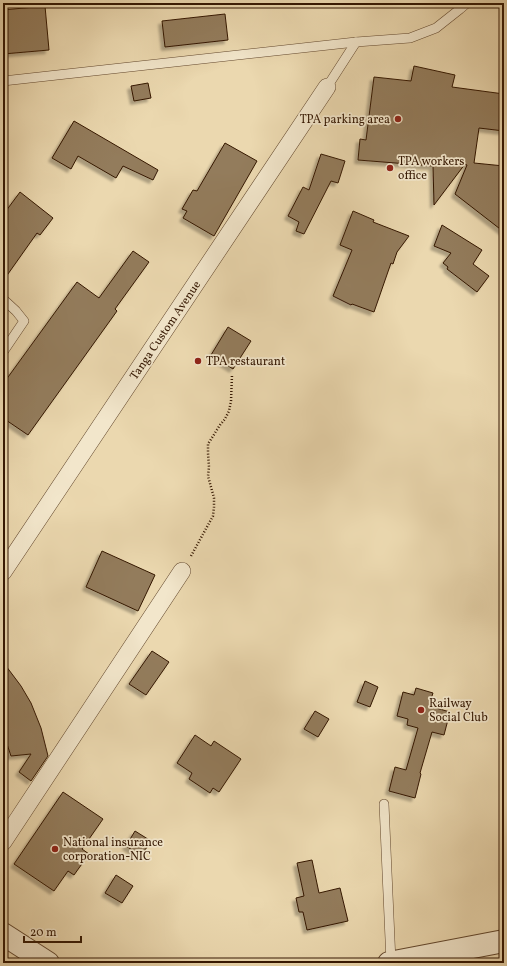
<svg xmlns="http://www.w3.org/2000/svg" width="507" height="966" font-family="Vollkorn,serif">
	<defs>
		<filter id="shadow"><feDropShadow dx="-3.5" dy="3.5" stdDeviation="1" flood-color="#0004"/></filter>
	</defs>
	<rect width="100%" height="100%" fill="#ebd8af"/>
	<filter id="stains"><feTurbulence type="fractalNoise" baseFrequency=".005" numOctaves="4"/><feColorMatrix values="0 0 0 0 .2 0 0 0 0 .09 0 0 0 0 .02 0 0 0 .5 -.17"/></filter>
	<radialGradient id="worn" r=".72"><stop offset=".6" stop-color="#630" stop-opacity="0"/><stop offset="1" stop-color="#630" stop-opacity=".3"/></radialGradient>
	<g fill="#937b5c" stroke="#341702" filter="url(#shadow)">
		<polygon points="45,6 49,50 3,54 3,10"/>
		<polygon points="225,14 228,40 165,47 162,21"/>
		<polygon points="414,66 455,75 452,87 504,94 504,131 479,128 474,163 504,166 504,232 455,194 467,165 465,164 434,205 433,166 358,160 360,139 366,140 374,77 411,81"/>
		<polygon points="148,83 151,98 134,101 131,86"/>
		<polygon points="74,121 158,170 153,180 123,166 116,178 78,156 71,169 52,158"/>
		<polygon points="225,143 257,161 214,236 183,218 187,211 182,209 193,190 197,191"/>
		<polygon points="321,154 345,161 338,183 331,181 304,234 296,231 299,222 288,216 303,187 309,190"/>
		<polygon points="20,192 53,218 40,235 37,233 3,281 3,215"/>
		<polygon points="353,211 374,220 373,222 409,236 397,252 393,264 391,263 374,312 352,304 351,305 333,296 352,250 340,245"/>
		<polygon points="442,225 482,250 473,264 489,276 477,292 447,269 448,267 443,263 451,253 434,246"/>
		<polygon points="133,251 149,262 115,309 117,311 28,435 3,418 3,384 77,282 99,298"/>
		<polygon points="228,327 251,341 233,369 211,355"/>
		<polygon points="102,551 155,575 138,611 86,587"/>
		<polygon points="152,651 169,662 146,695 129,684"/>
		<polygon points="3,662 21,686 31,703 41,728 48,756 31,781 19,772 31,754 11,756 3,732"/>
		<polygon points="365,681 378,687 370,707 357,702"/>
		<polygon points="416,688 433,693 431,699 438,701 436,708 450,712 444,735 432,732 420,773 421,774 415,798 389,791 395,767 406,770 418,728 407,725 408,719 397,716 403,692 414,695"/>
		<polygon points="315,711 329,719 318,737 304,729"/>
		<polygon points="195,735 211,746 214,741 241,759 219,792 213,788 210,793 189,779 192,773 177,763"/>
		<polygon points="63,792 103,819 82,849 89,854 74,875 68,871 54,891 14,864"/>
		<polygon points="135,831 151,841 141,856 126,846"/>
		<polygon points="312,860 319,893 340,888 348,921 307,930 303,912 299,912 296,898 304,896 297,863"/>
		<polygon points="116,875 133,886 122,903 105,893"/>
	</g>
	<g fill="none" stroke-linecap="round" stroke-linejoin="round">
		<g stroke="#62472d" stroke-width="10">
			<g id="service">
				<polyline points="3,81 356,42 410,38 436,28 460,9 467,3"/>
				<polyline points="327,87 356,42"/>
				<polyline points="3,299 16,311 24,321 3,352"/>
				<polyline points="384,804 391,962"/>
			</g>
		</g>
		<g stroke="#62472d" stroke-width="18">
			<g id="minor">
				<polyline points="3,572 327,87"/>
				<polyline points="3,842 182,571"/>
			</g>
		</g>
		<g stroke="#62472d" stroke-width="24">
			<g id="tertiary">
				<polyline points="3,934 48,963"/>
				<polyline points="389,963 504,941"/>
			</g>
		</g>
		<polyline stroke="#341702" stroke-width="2.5" stroke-dasharray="1 2" stroke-linecap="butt" points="191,556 213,516 214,507 214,498 208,476 209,467 208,453 208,444 220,425 225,419 229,411 231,401 232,375"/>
		<use href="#service" stroke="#f2e6cb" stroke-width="9"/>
		<use href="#minor" stroke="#f2e6cb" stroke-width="17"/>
		<use href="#tertiary" stroke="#f2e6cb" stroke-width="22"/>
	</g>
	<g fill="#8f2418" stroke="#f2e6cb" stroke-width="1.5">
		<circle cx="398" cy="119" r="4"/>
		<circle cx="390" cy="168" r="4"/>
		<circle cx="198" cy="361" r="4"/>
		<circle cx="421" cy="710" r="4"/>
		<circle cx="55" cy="849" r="4"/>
	</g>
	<g text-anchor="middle" stroke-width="3.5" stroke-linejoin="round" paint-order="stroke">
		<g font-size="12" fill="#341702" stroke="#f2e6cb" text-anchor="start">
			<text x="390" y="123" text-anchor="end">TPA parking area</text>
			<text x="398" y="165">TPA workers<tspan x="398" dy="14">office</tspan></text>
			<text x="206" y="365">TPA restaurant</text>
			<text x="429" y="707">Railway<tspan x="429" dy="14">Social Club</tspan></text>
			<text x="63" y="846">National insurance<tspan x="63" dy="14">corporation-NIC</tspan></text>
		</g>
		<g font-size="12" fill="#341702" stroke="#f2e6cb">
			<text transform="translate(165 330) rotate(-56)" y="4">Tanga Custom Avenue</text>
		</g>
	</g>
	<rect width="507" height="966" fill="none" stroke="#ebd8af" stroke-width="16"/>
	<rect x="4" y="4" width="499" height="958" fill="none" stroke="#341702" stroke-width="2"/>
	<rect x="8" y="8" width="491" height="950" fill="none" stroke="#341702"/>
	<path d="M24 936v6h57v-6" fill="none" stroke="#341702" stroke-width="2"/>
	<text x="30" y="936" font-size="12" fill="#341702" stroke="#f2e6cb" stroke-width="3" paint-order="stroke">20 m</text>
	<rect width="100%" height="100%" filter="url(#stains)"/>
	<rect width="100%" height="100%" fill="url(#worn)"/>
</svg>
